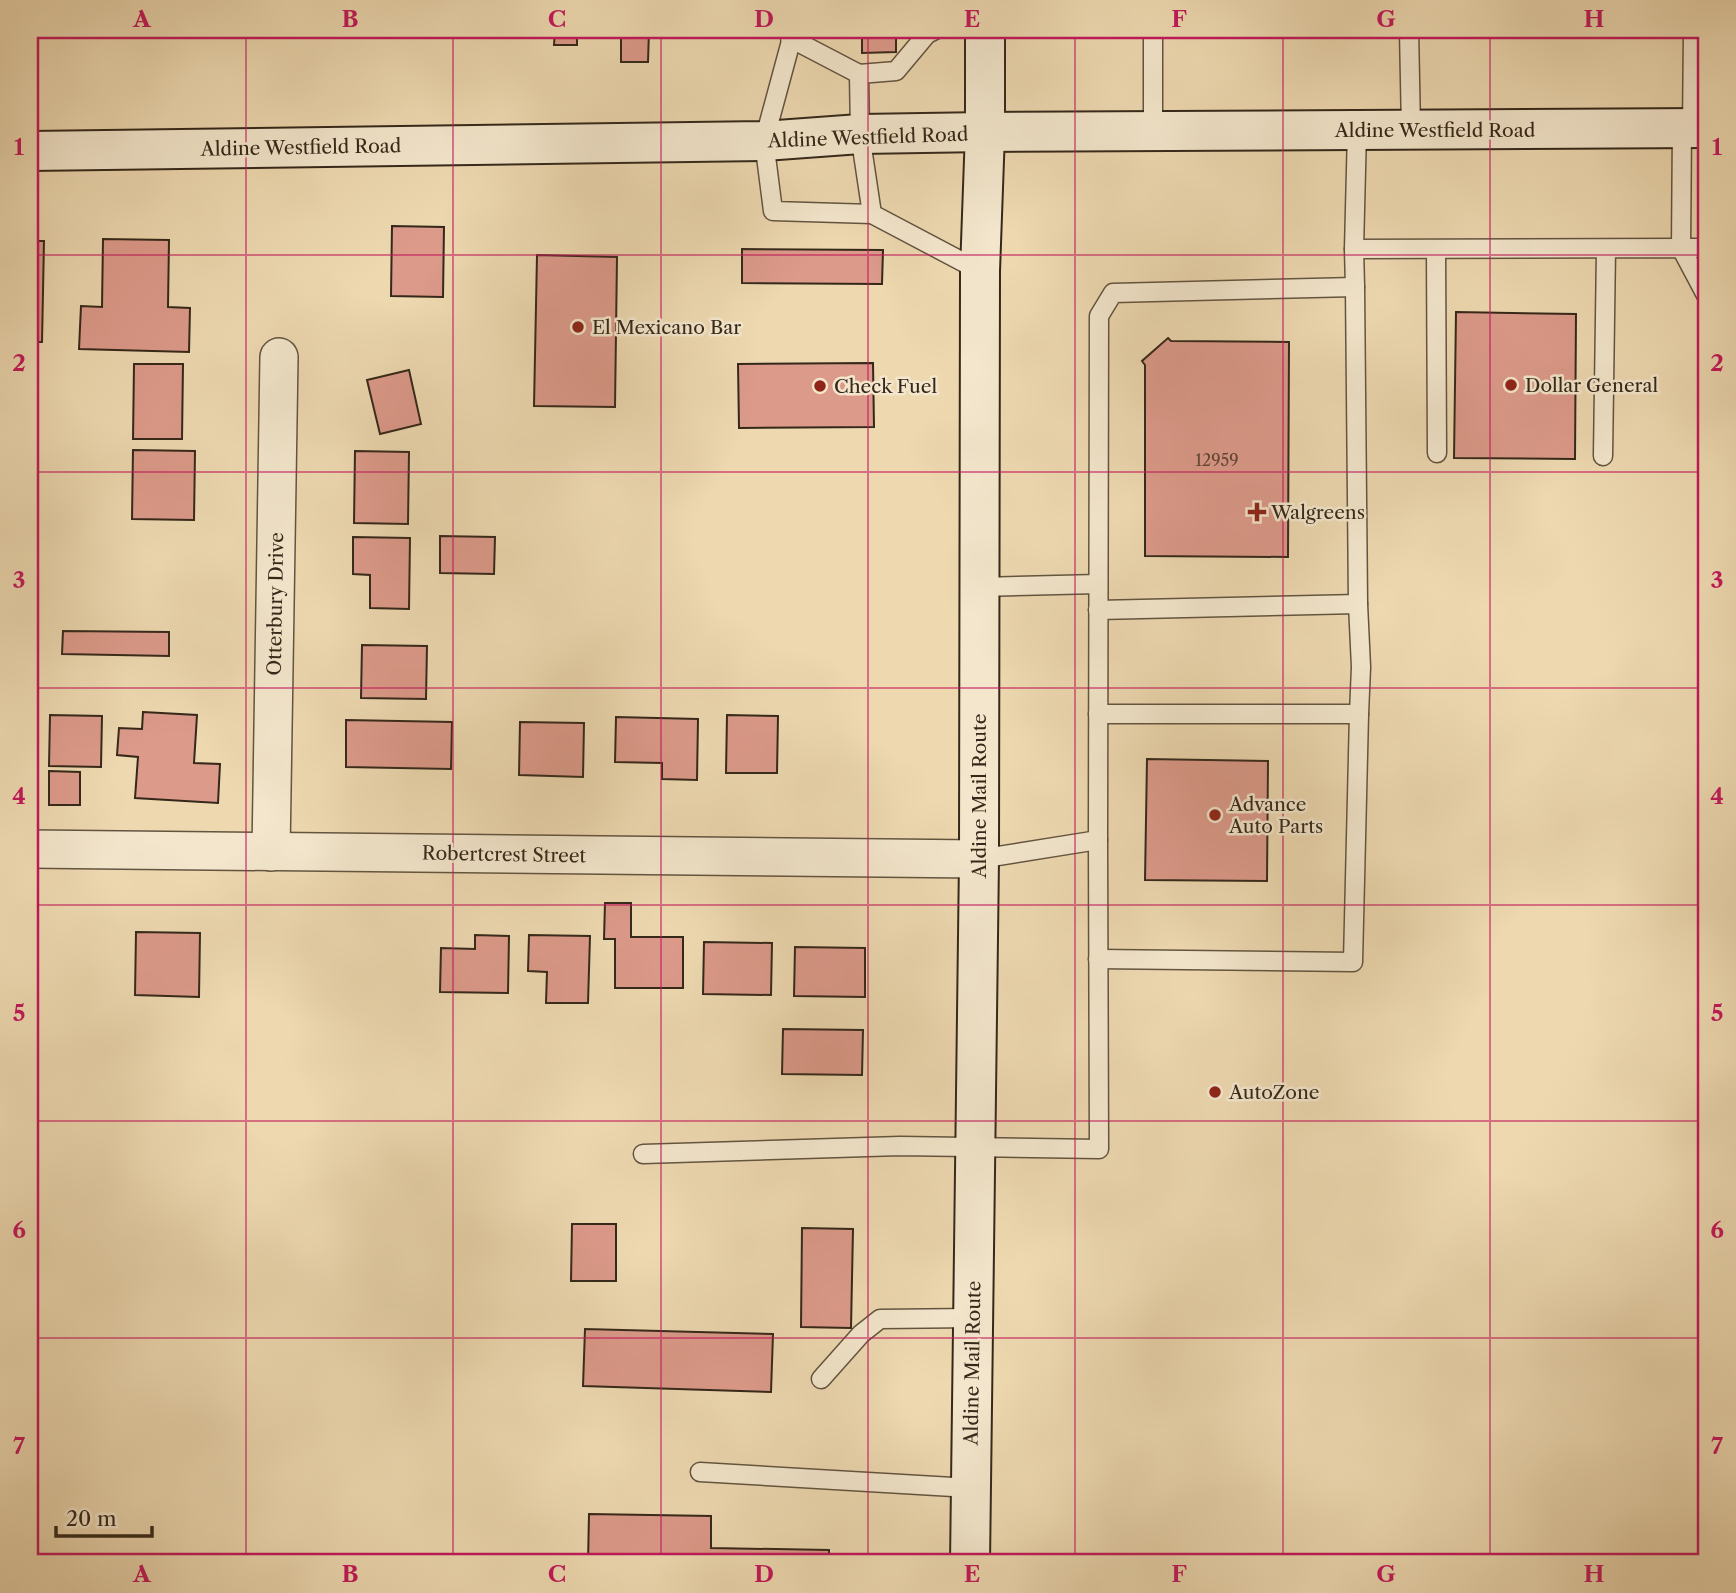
<svg xmlns="http://www.w3.org/2000/svg" width="1736" height="1593" font-family="'Libre Caslon Text',serif">
	<rect width="100%" height="100%" fill="#edd8b0"/>
	<filter id="stains"><feTurbulence type="fractalNoise" baseFrequency=".00286" numOctaves="4"/><feColorMatrix values="0 0 0 0 .2 0 0 0 0 .09 0 0 0 0 .02 0 0 0 .5 -.17"/></filter>
	<radialGradient id="worn" r=".72"><stop offset=".6" stop-color="#630" stop-opacity="0"/><stop offset="1" stop-color="#630" stop-opacity=".3"/></radialGradient>
	<g fill="#dc9a8a" stroke="#35281a" stroke-width="2">
		<polygon points="555,30 577,30 577,45 554,45"/>
		<polygon points="621,30 649,30 648,62 621,62"/>
		<polygon points="862,30 896,30 896,52 862,53"/>
		<polygon points="392,226 444,227 443,297 391,296"/>
		<polygon points="103,239 169,240 168,307 190,308 189,352 79,349 81,306 102,307"/>
		<polygon points="30,241 44,241 42,342 30,342"/>
		<polygon points="742,249 883,250 882,284 742,283"/>
		<polygon points="537,255 617,257 615,407 534,406"/>
		<polygon points="1456,312 1576,314 1575,459 1454,458"/>
		<polygon points="1168,338 1171,341 1289,342 1288,557 1145,556 1145,365 1142,361"/>
		<polygon points="873,363 874,427 739,428 738,364"/>
		<polygon points="134,364 183,364 182,439 133,439"/>
		<polygon points="409,370 421,424 380,434 367,380"/>
		<polygon points="133,450 195,451 194,520 132,519"/>
		<polygon points="355,451 409,452 408,524 354,523"/>
		<polygon points="440,536 495,537 494,574 440,573"/>
		<polygon points="353,537 410,538 409,609 370,608 370,575 353,574"/>
		<polygon points="63,631 169,632 169,656 62,654"/>
		<polygon points="362,645 427,646 426,699 361,698"/>
		<polygon points="143,712 197,715 194,763 220,764 218,803 135,798 138,757 117,755 119,728 142,729"/>
		<polygon points="50,715 102,716 101,767 49,766"/>
		<polygon points="727,715 778,716 777,773 726,773"/>
		<polygon points="616,717 698,719 697,780 662,779 662,763 615,762"/>
		<polygon points="346,720 452,722 451,769 346,767"/>
		<polygon points="520,722 584,723 583,777 519,775"/>
		<polygon points="1147,759 1268,761 1267,881 1145,880"/>
		<polygon points="49,771 80,772 80,805 49,805"/>
		<polygon points="605,903 631,903 631,937 683,937 683,988 615,988 615,939 604,939"/>
		<polygon points="136,932 200,933 199,997 135,995"/>
		<polygon points="475,935 509,936 508,993 440,992 441,948 475,949"/>
		<polygon points="529,935 590,936 588,1003 546,1003 547,972 528,971"/>
		<polygon points="704,942 772,943 771,995 703,994"/>
		<polygon points="795,947 865,948 865,997 794,996"/>
		<polygon points="783,1029 863,1030 862,1075 782,1074"/>
		<polygon points="572,1224 616,1224 616,1281 571,1281"/>
		<polygon points="802,1228 853,1229 851,1328 801,1327"/>
		<polygon points="585,1329 773,1334 771,1392 583,1386"/>
		<polygon points="589,1514 711,1516 711,1548 829,1550 829,1563 588,1563"/>
	</g>
	<g fill="none" stroke-linecap="round" stroke-linejoin="round">
		<g stroke="#635440" stroke-width="21">
			<g id="lane">
				<polyline points="794,30 764,141 773,211 872,214"/>
				<polyline points="935,30 927,34 896,71 859,74 860,134 872,214 980,271"/>
				<polyline points="1409,30 1411,130"/>
				<polyline points="790,38 859,74"/>
				<polyline points="1682,128 1681,248 1706,248"/>
				<polyline points="1692,129 1693,30"/>
				<polyline points="1153,132 1153,30"/>
				<polyline points="1354,249 1681,248 1706,295"/>
				<polyline points="1436,250 1437,453"/>
				<polyline points="1603,456 1606,249"/>
				<polyline points="979,587 1098,584"/>
				<polyline points="1098,610 1358,604 1355,287"/>
				<polyline points="1098,714 1359,714 1361,667 1358,604"/>
				<polyline points="979,859 1098,840 1099,316 1113,293 1355,287 1354,249 1357,130"/>
				<polyline points="1098,959 1353,962 1359,714"/>
				<polyline points="643,1154 900,1146 1099,1149 1098,840"/>
				<polyline points="821,1379 861,1334 880,1319 973,1318"/>
				<polyline points="700,1472 970,1488"/>
			</g>
		</g>
		<g stroke="#635440" stroke-width="40">
			<g id="street">
				<polyline points="30,849 979,859"/>
				<polyline points="271,852 279,357"/>
			</g>
		</g>
		<g stroke="#35281a" stroke-width="42">
			<g id="secondary">
				<polyline points="30,151 764,141 860,134 985,132 1706,128"/>
				<polyline points="970,1563 979,859 980,271 985,132 985,30"/>
			</g>
		</g>
		<use href="#lane" stroke="#f3e6cc" stroke-width="18"/>
		<use href="#street" stroke="#f3e6cc" stroke-width="37"/>
		<use href="#secondary" stroke="#f3e6cc" stroke-width="38"/>
	</g>
	<path fill="none" stroke="#c2185b" stroke-width="2" stroke-opacity="0.55" d="M246 30V1563M453 30V1563M661 30V1563M868 30V1563M1075 30V1563M1283 30V1563M1490 30V1563M30 255H1706M30 472H1706M30 688H1706M30 905H1706M30 1121H1706M30 1338H1706"/>
	<g fill="#8f2418" stroke="#f3e6cc" stroke-width="2.5">
		<circle cx="578" cy="327" r="7"/>
		<circle cx="1511" cy="385" r="7"/>
		<circle cx="820" cy="386" r="7"/>
		<path d="M1253.5 501.5h7v7h7v7h-7v7h-7v-7h-7v-7h7z"/>
		<circle cx="1215" cy="815" r="7"/>
		<circle cx="1215" cy="1092" r="7"/>
	</g>
	<g text-anchor="middle" stroke-width="5" stroke-linejoin="round" paint-order="stroke">
		<g font-size="16" fill="#5f4436">
			<text x="1217" y="466">12959</text>
		</g>
		<g font-size="19" fill="#35281a" stroke="#f3e6cc">
			<text x="1435" y="137">Aldine Westfield Road</text>
			<text transform="translate(868 137) rotate(-2)" y="7">Aldine Westfield Road</text>
			<text transform="translate(301 147) rotate(-1)" y="7">Aldine Westfield Road</text>
			<text transform="translate(275 604) rotate(-89)" y="7">Otterbury Drive</text>
			<text transform="translate(979 796) rotate(-90)" y="7">Aldine Mail Route</text>
			<text transform="translate(504 854) rotate(1)" y="7">Robertcrest Street</text>
			<text transform="translate(972 1363) rotate(-89)" y="7">Aldine Mail Route</text>
		</g>
		<g font-size="19" fill="#35281a" stroke="#f3e6cc" text-anchor="start">
			<text x="592" y="334">El Mexicano Bar</text>
			<text x="1525" y="392">Dollar General</text>
			<text x="834" y="393">Check Fuel</text>
			<text x="1271" y="519">Walgreens</text>
			<text x="1229" y="811">Advance<tspan x="1229" dy="22">Auto Parts</tspan></text>
			<text x="1229" y="1099">AutoZone</text>
		</g>
	</g>
	<rect width="1736" height="1593" fill="none" stroke="#edd8b0" stroke-width="77"/>
	<path d="M56 1526v10h96v-10" fill="none" stroke="#35281a" stroke-width="3.5"/>
	<text x="66" y="1526" font-size="21" fill="#35281a" stroke="#f3e6cc" stroke-width="5" paint-order="stroke">20 m</text>
	<rect x="38" y="38" width="1660" height="1516" fill="none" stroke="#c2185b" stroke-width="2.5"/>
	<g font-size="23" text-anchor="middle" font-weight="bold" fill="#c2185b">
		<text x="142" y="27">A</text>
		<text x="350" y="27">B</text>
		<text x="557" y="27">C</text>
		<text x="764" y="27">D</text>
		<text x="972" y="27">E</text>
		<text x="1179" y="27">F</text>
		<text x="1386" y="27">G</text>
		<text x="1594" y="27">H</text>
		<text x="19" y="155">1</text>
		<text x="1717" y="155">1</text>
		<text x="19" y="371">2</text>
		<text x="1717" y="371">2</text>
		<text x="19" y="588">3</text>
		<text x="1717" y="588">3</text>
		<text x="19" y="804">4</text>
		<text x="1717" y="804">4</text>
		<text x="19" y="1021">5</text>
		<text x="1717" y="1021">5</text>
		<text x="19" y="1238">6</text>
		<text x="1717" y="1238">6</text>
		<text x="19" y="1454">7</text>
		<text x="1717" y="1454">7</text>
		<text x="142" y="1582">A</text>
		<text x="350" y="1582">B</text>
		<text x="557" y="1582">C</text>
		<text x="764" y="1582">D</text>
		<text x="972" y="1582">E</text>
		<text x="1179" y="1582">F</text>
		<text x="1386" y="1582">G</text>
		<text x="1594" y="1582">H</text>
	</g>
	<rect width="100%" height="100%" filter="url(#stains)"/>
	<rect width="100%" height="100%" fill="url(#worn)"/>
</svg>
